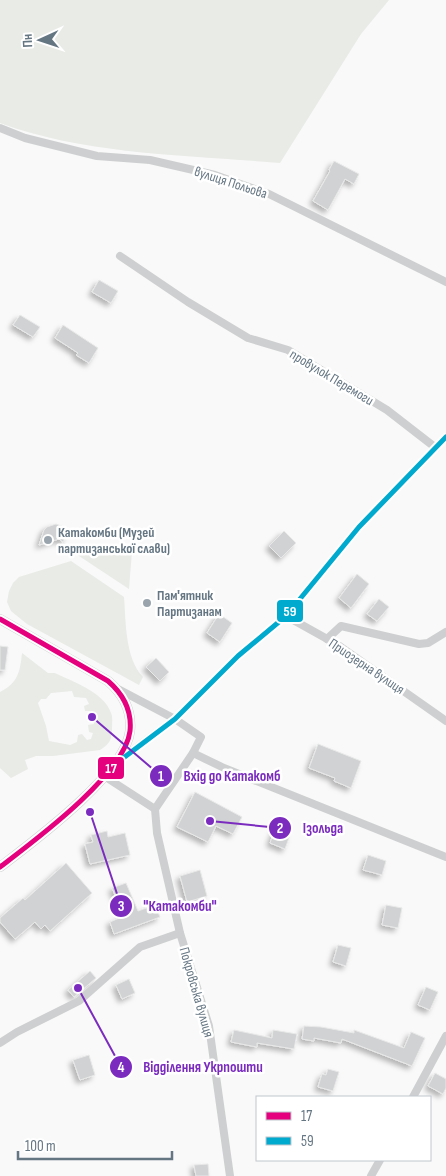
<svg xmlns="http://www.w3.org/2000/svg" width="446" height="1176" font-family="'Sofia Sans Condensed',sans-serif">
	<defs>
		<filter id="shadow"><feDropShadow dx="-3.5" dy="3.5" stdDeviation="2.5" flood-color="#0004"/></filter>
	</defs>
	<rect width="100%" height="100%" fill="#f9f9f9"/>
	<g fill="#e8ebe6" fill-rule="evenodd">
		<path d="M0 0H389L361 34 280 163C188 155 87 155 0 123Z"/>
		<polygon points="73,547 132,551 129,589 73,552"/>
		<path d="M71 561 124 597C126 623 125 658 143 677L139 685 27 624 11 611 7 602 9 591 13 583 19 577Z"/>
		<path d="M22 653 48 673H55C73 682 104 692 111 713 113 717 112 723 112 728 112 739 110 744 100 750L53 756H36L25 760 28 769 11 778 0 768V692C18 683 20 672 22 653ZM72 691 74 697 86 698 89 704 84 706 85 711H90L94 724 88 725 89 732 93 733 91 739 87 740 82 734 78 735 77 742 70 745 49 741 46 726 38 703 41 699H46L51 693Z"/>
	</g>
	<g fill="#d0d2d3" stroke="#e8e8e8" filter="url(#shadow)">
		<polygon points="334,161 359,174 354,184 345,179 328,210 313,201 330,171 329,170"/>
		<polygon points="99,280 118,291 111,303 92,292"/>
		<polygon points="20,315 40,327 33,337 13,325"/>
		<polygon points="63,325 98,348 89,363 76,355 78,353 55,338"/>
		<polygon points="56,524 66,528 67,535 63,542 59,539 39,545 44,530 47,527"/>
		<polygon points="284,531 296,543 281,558 269,546"/>
		<polygon points="357,574 369,584 351,608 339,598"/>
		<polygon points="379,599 389,607 377,621 367,614"/>
		<polygon points="219,614 232,623 220,642 207,633"/>
		<polygon points="0,646 8,647 5,670 0,670"/>
		<polygon points="156,658 169,672 160,681 146,667"/>
		<polygon points="318,744 361,761 351,788 334,781 335,778 309,768"/>
		<polygon points="195,792 242,817 233,834 216,826 208,842 177,827"/>
		<polygon points="275,829 290,835 285,849 270,843"/>
		<polygon points="107,831 108,837 125,833 130,855 90,864 85,844 93,842 91,835"/>
		<polygon points="368,855 386,861 382,875 363,870"/>
		<polygon points="66,863 92,893 50,931 45,925 41,929 35,922 15,939 0,922 0,918 23,898 25,900"/>
		<polygon points="200,870 207,896 187,902 180,876"/>
		<polygon points="126,883 138,911 155,905 160,917 114,934 110,922 124,916 112,888"/>
		<polygon points="386,905 402,908 398,928 382,925"/>
		<polygon points="338,945 351,948 346,966 333,962"/>
		<polygon points="90,971 96,978 74,997 68,990"/>
		<polygon points="129,979 135,993 122,999 116,985"/>
		<polygon points="426,987 438,992 430,1010 418,1005"/>
		<polygon points="304,1026 321,1027 354,1033 354,1030 404,1048 411,1032 425,1038 412,1066 342,1039 341,1043 314,1038 314,1041 302,1039"/>
		<polygon points="234,1030 272,1038 273,1030 297,1034 294,1049 257,1043 257,1047 231,1042"/>
		<polygon points="89,1055 95,1075 80,1080 73,1060"/>
		<polygon points="328,1069 339,1072 333,1091 318,1087 322,1074 326,1075"/>
		<polygon points="435,1073 446,1079 446,1088 443,1094 428,1086"/>
		<polygon points="208,1164 209,1176 196,1176 194,1165"/>
	</g>
	<g fill="none" stroke-linecap="round" stroke-linejoin="round">
		<g stroke="#cecfd0" stroke-width="8">
			<polyline points="0,128 25,138 97,156 150,160 215,175 269,194 446,282"/>
			<polyline points="120,256 188,302 248,338 288,350 387,410 436,448"/>
			<polyline points="286,616 338,645 446,721"/>
			<polyline points="327,639 341,626 419,644 428,643 446,632"/>
			<polyline points="118,689 175,719 201,737 193,753 224,768 446,857"/>
			<polyline points="117,762 175,719 238,656 286,616 359,527 446,437"/>
			<polyline points="104,776 155,809 193,753"/>
			<polyline points="155,809 157,833 180,933 209,1026 230,1176"/>
			<polyline points="0,1043 17,1032 79,1001 140,947 180,933"/>
			<polyline points="413,1097 446,1036"/>
			<polyline points="371,1176 380,1160"/>
		</g>
		<path stroke="#cecfd0" stroke-width="10" d="M0 619 108 681C123 694 132 711 130 731 125 774 34 841 0 867"/>
		<g stroke="#fff" stroke-width="9">
			<path id="bus-1" d="M0 619 108 681C123 694 132 711 130 731 125 774 34 841 0 867"/>
		</g>
		<g stroke="#fff" stroke-width="9">
			<polyline id="bus-2" points="114,765 175,719 238,656 286,616 359,527 446,437"/>
		</g>
		<use href="#bus-1" stroke="#e5007d" stroke-width="5"/>
		<use href="#bus-2" stroke="#00a9ce" stroke-width="5"/>
	</g>
	<g fill="#99a4ac" stroke="#fff" stroke-width="2">
		<circle cx="48" cy="540" r="5"/>
		<circle cx="147" cy="603" r="5"/>
	</g>
	<g text-anchor="middle" stroke-width="5" stroke-linejoin="round" paint-order="stroke">
		<g font-size="14" fill="#657683" stroke="#fff">
			<text transform="translate(231 182) rotate(18)" y="5">вулиця Польова</text>
			<text transform="translate(332 377) rotate(31)" y="5">провулок Перемоги</text>
			<text transform="translate(367 666) rotate(34)" y="5">Приозерна вулиця</text>
			<text transform="translate(197 992) rotate(74)" y="5">Покровська вулиця</text>
		</g>
		<g font-size="14" font-weight="bold" fill="#657683" stroke="#fff" text-anchor="start">
			<text x="58" y="537">Катакомби (Музей<tspan x="58" dy="16">партизанської слави)</tspan></text>
			<text x="157" y="600">Пам'ятник<tspan x="157" dy="16">Партизанам</tspan></text>
		</g>
	</g>
	<path fill="none" stroke="#7b2cbf" stroke-width="2" d="M92 717L161 776M210 821L280 828M90 812L121 906M78 988L121 1067"/>
	<g fill="#7b2cbf" stroke="#fff" stroke-width="2">
		<circle cx="92" cy="717" r="5"/>
		<circle cx="210" cy="821" r="5"/>
		<circle cx="90" cy="812" r="5"/>
		<circle cx="78" cy="988" r="5"/>
		<circle cx="161" cy="776" r="12"/>
		<circle cx="280" cy="828" r="12"/>
		<circle cx="121" cy="906" r="12"/>
		<circle cx="121" cy="1067" r="12"/>
	</g>
	<g font-size="15" text-anchor="middle" font-weight="bold" fill="#fff">
		<text x="161" y="781">1</text>
		<text x="280" y="833">2</text>
		<text x="121" y="911">3</text>
		<text x="121" y="1072">4</text>
	</g>
	<g font-size="15" text-anchor="middle" font-weight="bold" fill="#7b2cbf" stroke="#fff" stroke-width="5" stroke-linejoin="round" paint-order="stroke">
		<text x="232" y="781">Вхід до Катакомб</text>
		<text x="323" y="833">Ізольда</text>
		<text x="180" y="911">"Катакомби"</text>
		<text x="203" y="1072">Відділення Укрпошти</text>
	</g>
	<g stroke="#fff" stroke-width="2">
		<rect x="276" y="599" width="28" height="24" rx="5" fill="#00a9ce"/>
		<rect x="97" y="756" width="28" height="24" rx="5" fill="#e5007d"/>
	</g>
	<g font-size="14" text-anchor="middle" font-weight="bold" fill="#fff">
		<text x="290" y="616">59</text>
		<text x="111" y="773">17</text>
	</g>
	<rect x="256" y="1096" width="175" height="65" fill="#ffffff" stroke="#c1c8cd"/>
	<rect x="266" y="1112" width="25" height="8" fill="#e5007d" stroke="#c1c8cd"/>
	<text x="301" y="1121" font-size="15" fill="#657683">17</text>
	<rect x="266" y="1137" width="25" height="8" fill="#00a9ce" stroke="#c1c8cd"/>
	<text x="301" y="1146" font-size="15" fill="#657683">59</text>
	<g transform="translate(40 40) rotate(267)" stroke="#ffffff" stroke-width="4" paint-order="stroke">
	<path d="M0-4L9 19L0 12L-9 19Z" fill="#657683"/>
	<text y="-8" font-size="14" font-weight="bold" text-anchor="middle" fill="#657683">Пн</text>
	</g>
	<path d="M18 1151v8h154v-8" fill="none" stroke="#657683" stroke-width="2.5"/>
	<text x="25" y="1151" font-size="15" fill="#657683" stroke="#ffffff" stroke-width="4" paint-order="stroke">100 m</text>
</svg>
